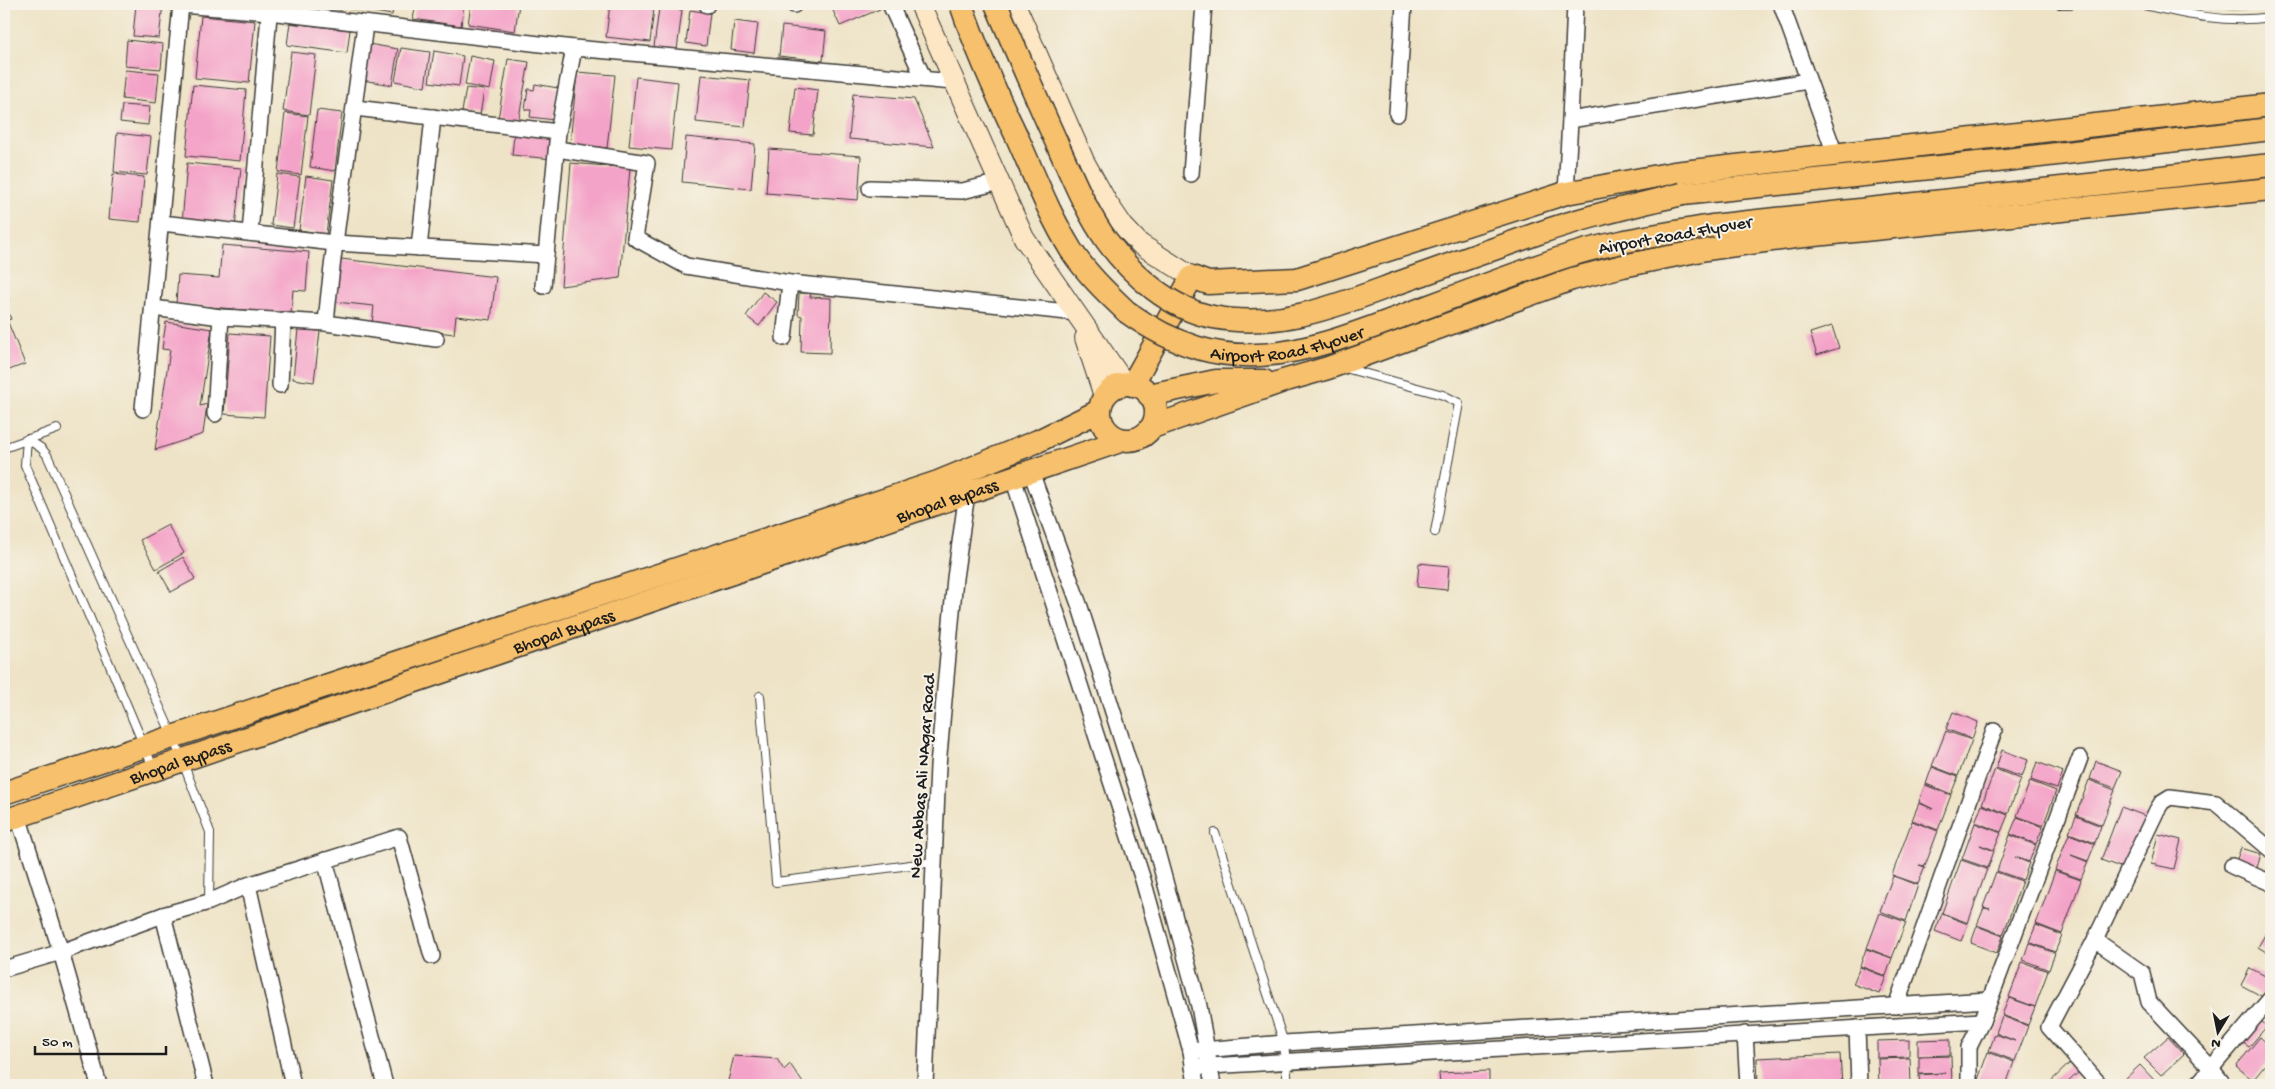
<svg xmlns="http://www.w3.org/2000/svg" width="2275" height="1089" font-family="'Gochi Hand',sans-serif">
	<rect width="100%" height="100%" fill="#f7f3e8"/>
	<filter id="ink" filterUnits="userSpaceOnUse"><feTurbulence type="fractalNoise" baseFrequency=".02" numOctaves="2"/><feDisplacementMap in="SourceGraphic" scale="10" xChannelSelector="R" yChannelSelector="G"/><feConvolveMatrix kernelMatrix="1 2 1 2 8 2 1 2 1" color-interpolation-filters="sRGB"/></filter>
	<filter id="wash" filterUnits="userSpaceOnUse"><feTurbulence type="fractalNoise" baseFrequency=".0096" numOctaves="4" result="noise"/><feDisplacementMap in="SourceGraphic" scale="20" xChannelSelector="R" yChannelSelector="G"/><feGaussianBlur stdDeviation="1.12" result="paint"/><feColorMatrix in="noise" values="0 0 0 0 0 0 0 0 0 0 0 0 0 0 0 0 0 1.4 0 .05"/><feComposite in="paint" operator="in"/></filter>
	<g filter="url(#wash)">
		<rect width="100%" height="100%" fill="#eee3c6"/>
		<polygon fill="#acd885" stroke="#647a50" points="2170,4 2271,4 2271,9 2232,12"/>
		<g id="blocks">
			<g fill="#f4a3c8">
				<polygon points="136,4 163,4 159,38 133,36"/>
				<polygon points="317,4 342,4 341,10 316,7"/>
				<polygon points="344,4 367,4 366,11 344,8"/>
				<polygon points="370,4 394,4 392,15 369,11"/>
				<polygon points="416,4 464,4 461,26 413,19"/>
				<polygon points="471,4 519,4 515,31 468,24"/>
				<polygon points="610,4 654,9 650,42 606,37"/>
				<polygon points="632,4 648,4 648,7"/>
				<polygon points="732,4 785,4 784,11"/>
				<polygon points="830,4 877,4 880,9 840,26"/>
				<polygon points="659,8 682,10 677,50 654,47"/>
				<polygon points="690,10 710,13 706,46 686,43"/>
				<polygon points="201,16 255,21 249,83 195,78"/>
				<polygon points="734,21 758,24 754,53 731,50"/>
				<polygon points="290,23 350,30 347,53 287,45"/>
				<polygon points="782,26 826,31 823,61 779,56"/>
				<polygon points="127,40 163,44 161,69 125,66"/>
				<polygon points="368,44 398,49 392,85 362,80"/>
				<polygon points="401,48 430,52 425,87 395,81"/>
				<polygon points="434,51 463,56 459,86 429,82"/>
				<polygon points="291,52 316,55 309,115 283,111"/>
				<polygon points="470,56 495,61 490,90 465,85"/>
				<polygon points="508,59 529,62 518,123 498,119"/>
				<polygon points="125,70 159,73 156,103 122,99"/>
				<polygon points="577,72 615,75 607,148 570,144"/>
				<polygon points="701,75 750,80 745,127 696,122"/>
				<polygon points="636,77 678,82 671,150 629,146"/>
				<polygon points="535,84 558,88 554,120 530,117 531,110 525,110 528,89 534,90"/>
				<polygon points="193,85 246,90 240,161 186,156"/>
				<polygon points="795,87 818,90 813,135 790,133"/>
				<polygon points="466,88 484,90 480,115 462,112"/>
				<polygon points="853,94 914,99 934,147 849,139"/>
				<polygon points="122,105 150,107 148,125 120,122"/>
				<polygon points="317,110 342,113 335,171 310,167"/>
				<polygon points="285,113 308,116 301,175 278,172"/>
				<polygon points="117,133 151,137 147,175 114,172"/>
				<polygon points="514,134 554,138 552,159 512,155"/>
				<polygon points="686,137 755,144 751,189 682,182"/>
				<polygon points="769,149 861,156 858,200 766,193"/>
				<polygon points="187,163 241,168 235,228 182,223"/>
				<polygon points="571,163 630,168 620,278 561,286"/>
				<polygon points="113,174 144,177 140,222 109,219"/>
				<polygon points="277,174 300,177 293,228 271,225"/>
				<polygon points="306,176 333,180 326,234 299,230"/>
				<polygon points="222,245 309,252 306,291 293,290 291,314 176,304 178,275 219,278"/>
				<polygon points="341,259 496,277 491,320 456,316 454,334 372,324 374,306 336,302"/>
				<polygon points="4,287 9,300 4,302 11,319 7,320 25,364 4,372"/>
				<polygon points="763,292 777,302 759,326 746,316"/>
				<polygon points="799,293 811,293 810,297 831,298 830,353 801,352 802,316 798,315"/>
				<polygon points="166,322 212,329 200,406 207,404 203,434 155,450 170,350 162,349"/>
				<polygon points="1832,326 1839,348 1817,355 1810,333"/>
				<polygon points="298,329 320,331 314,382 293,379"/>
				<polygon points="230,333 270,336 264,417 224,414"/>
				<polygon points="168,525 184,553 156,569 140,540"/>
				<polygon points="183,557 195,579 171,592 159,571"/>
				<polygon points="1419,563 1449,566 1447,590 1417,587"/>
				<polygon points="1953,712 1978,722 1972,739 1946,729"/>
				<polygon points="1946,731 1972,740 1958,776 1932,766"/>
				<polygon points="2002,750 2028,760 2022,777 1996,768"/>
				<polygon points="2096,761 2122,771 2115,788 2090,779"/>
				<polygon points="2037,762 2063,772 2057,789 2031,780"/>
				<polygon points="1932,767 1958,777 1951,794 1926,784"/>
				<polygon points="1995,769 2021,779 2008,814 1982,804"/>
				<polygon points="2089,780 2115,790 2102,825 2076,815"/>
				<polygon points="2030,781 2056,791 2043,826 2017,816"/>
				<polygon points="1925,785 1951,795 1938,830 1912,820 1919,803 1933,809 1919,802"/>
				<polygon points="1982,805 2008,815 2001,832 1975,822"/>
				<polygon points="2121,807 2148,817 2128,870 2101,860"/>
				<polygon points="2076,816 2101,826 2095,843 2069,833"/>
				<polygon points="2017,817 2043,827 2036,844 2010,834"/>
				<polygon points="1912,821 1938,831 1925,866 1919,865 1925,867 1918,884 1892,875"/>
				<polygon points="1975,823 2001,833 1994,850 1980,845 1994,851 1988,868 1962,859"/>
				<polygon points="2069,834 2095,844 2088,861 2071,855 2088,862 2081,879 2055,870"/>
				<polygon points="2158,834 2181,840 2174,869 2151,864"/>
				<polygon points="2010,835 2036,845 2029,862 2015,857 2029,863 2023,880 1997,871"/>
				<polygon points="2241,848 2261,854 2256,871 2235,864"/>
				<polygon points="1961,860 1987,869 1968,923 1942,913"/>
				<polygon points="2271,863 2271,875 2266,872"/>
				<polygon points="2055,871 2081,880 2062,934 2036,924"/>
				<polygon points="1996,872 2022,881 2003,935 1977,925 1984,908 1990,909 1983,907"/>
				<polygon points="1893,876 1918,885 1906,921 1880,911"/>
				<polygon points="1880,913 1906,922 1892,958 1867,948"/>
				<polygon points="1942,914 1968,924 1961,941 1935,931"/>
				<polygon points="2036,925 2062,935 2055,952 2029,942"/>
				<polygon points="1977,926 2003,936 1997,953 1971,943"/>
				<polygon points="2266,933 2271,936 2271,955 2258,947"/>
				<polygon points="2029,943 2055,953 2049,970 2023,960"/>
				<polygon points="1866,949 1892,958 1886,976 1860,966"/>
				<polygon points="2022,962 2048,971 2035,1007 2009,997"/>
				<polygon points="1860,967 1886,977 1879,994 1853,984"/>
				<polygon points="2250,968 2271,979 2263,997 2241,985"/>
				<polygon points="2009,998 2035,1007 2028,1025 2002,1015"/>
				<polygon points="2002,1016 2028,1026 2015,1061 1989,1051 1995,1034 2015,1041 1996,1033"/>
				<polygon points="2256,1017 2267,1026 2249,1047 2238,1039"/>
				<polygon points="2168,1037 2184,1054 2161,1075 2144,1058"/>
				<polygon points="2260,1037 2271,1047 2271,1058 2253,1080 2236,1066"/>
				<polygon points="1950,1039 1950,1055 1918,1056 1918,1040"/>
				<polygon points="1909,1040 1909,1057 1877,1058 1877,1041"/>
				<polygon points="1988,1052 2014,1062 2006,1085 1976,1085"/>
				<polygon points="1840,1054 1842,1085 1758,1085 1757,1058"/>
				<polygon points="734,1056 777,1059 784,1070 790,1064 803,1083 799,1085 727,1085"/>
				<polygon points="1951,1056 1952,1085 1920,1085 1919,1075 1945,1073 1919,1074 1919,1057"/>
				<polygon points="1910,1058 1911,1085 1879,1085 1878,1059"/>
				<polygon points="2072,1061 2081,1070 2065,1085 2047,1085"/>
				<polygon points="2140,1065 2154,1080 2149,1085 2130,1085 2125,1079"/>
				<polygon points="1489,1071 1489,1085 1440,1085 1439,1073"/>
			</g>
		</g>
	</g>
	<g filter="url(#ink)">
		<use href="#blocks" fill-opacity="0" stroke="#3c3a36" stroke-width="1"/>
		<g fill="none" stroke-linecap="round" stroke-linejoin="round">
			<g stroke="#3c3a36" stroke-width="10">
				<g id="lane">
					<polyline points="2059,4 2071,4"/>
					<path d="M2140 4C2184 14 2226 24 2271 17"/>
					<polyline points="1345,368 1443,395 1459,403 1435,532"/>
					<polyline points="4,448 57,429"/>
					<polyline points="760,696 776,882 934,862"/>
					<polyline points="153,767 25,465 27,439 41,448 47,455 173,737 210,832 209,902"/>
					<polyline points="1215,833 1284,1043 1288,1085"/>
				</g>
			</g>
			<g stroke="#3c3a36" stroke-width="18">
				<g id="street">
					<polyline points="890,4 924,79"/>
					<polyline points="1781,4 1835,154"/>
					<polyline points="181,5 269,12 574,48 953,82"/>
					<polyline points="707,5 707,4"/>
					<polyline points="794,5 794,4"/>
					<polyline points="355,108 558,132"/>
					<polyline points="1397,114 1404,4"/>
					<polyline points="1570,120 1575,4"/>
					<polyline points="557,149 647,163 635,238 686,266 790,283 1077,313"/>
					<polyline points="1191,174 1204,4"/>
					<polyline points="870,188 962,191 1000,182"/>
					<polyline points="1566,193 1570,120 1808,81"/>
					<polyline points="162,223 334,243 546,255"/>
					<polyline points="250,233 270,4"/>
					<polyline points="419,248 433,117"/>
					<polyline points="543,286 558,132 574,48"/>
					<polyline points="153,308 221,317 326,323 436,339"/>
					<path d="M326 323C335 223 353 124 365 24"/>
					<polyline points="784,338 790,283"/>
					<polyline points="280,385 283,320"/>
					<polyline points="143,409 181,4"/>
					<polyline points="215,414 221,317"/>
					<polyline points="1031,472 1080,607 1157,852 1199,1006 1213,1085"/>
					<polyline points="1013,478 1143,880 1191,1051 1196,1085"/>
					<polyline points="18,816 61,952 99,1085"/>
					<polyline points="325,860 385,1085"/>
					<polyline points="2232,866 2271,883"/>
					<polyline points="248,885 293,1085"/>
					<polyline points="163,915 206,1085"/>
					<polyline points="2095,940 2049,1027 2100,1085"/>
					<polyline points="4,969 61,952 163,915 209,902 248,885 399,837 432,956"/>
					<polyline points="1896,1006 1994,731"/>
					<polyline points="1857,1028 1859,1085"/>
					<polyline points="1745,1034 1748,1085"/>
					<polyline points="1191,1051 1284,1043 1989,1000"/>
					<polyline points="1193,1067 1982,1021"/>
					<polyline points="925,1085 938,766 955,578 968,486"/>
					<polyline points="1969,1085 1969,1047 1982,1021 2080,758"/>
					<polyline points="2197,1085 2271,998"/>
					<polyline points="2224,1085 2210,1067 2149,1002 2142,973 2095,940 2157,810 2162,802 2170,797 2216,803 2271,850"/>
				</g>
			</g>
			<g stroke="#3c3a36" stroke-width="22">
				<g id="secondary">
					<polyline points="920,4 1024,238 1125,384"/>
					<polyline points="1015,4 1084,161 1108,204 1123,226 1140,244 1192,277"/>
					<polyline points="1085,338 1104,396"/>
				</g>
			</g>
			<g stroke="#3c3a36" stroke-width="25">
				<g id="primary">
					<path d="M961 4C976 49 996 93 1017 137 1034 175 1049 214 1071 250 1086 273 1107 293 1127 312"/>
					<polyline points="1682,194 1997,161 2271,129"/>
					<polyline points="1712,226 2271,165"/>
					<circle cx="1128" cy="412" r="28"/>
					<polyline points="1132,385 1192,277 1208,283 1297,279 1566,193 1674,173 2271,105"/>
					<polyline points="1149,395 1216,381 1264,381"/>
					<polyline points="1152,427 1283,381 1328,368 1572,279 1623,266 1706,249 1795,237 2271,189"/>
					<polyline points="4,793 938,482 1038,441 1099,411"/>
					<path id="s1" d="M4 821 1123 440"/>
				</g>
			</g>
			<use href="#lane" stroke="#fff" stroke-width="8"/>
			<use href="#street" stroke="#fff" stroke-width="15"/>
			<use href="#secondary" stroke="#fce6c4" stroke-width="20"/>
			<use href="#primary" stroke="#f7c06c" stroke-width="22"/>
			<g stroke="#3c3a36" stroke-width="25" stroke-linecap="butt">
				<g id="primary-bridge">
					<path d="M996 4C1017 53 1038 102 1060 150 1074 181 1087 213 1107 241 1132 275 1170 309 1213 317 1279 330 1338 305 1398 283 1444 267 1490 250 1536 234 1584 217 1633 206 1682 194"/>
					<path id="s2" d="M1127 312C1226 383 1301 354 1405 315 1456 296 1506 277 1558 259 1607 242 1660 235 1712 226"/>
				</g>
			</g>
			<use href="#primary-bridge" stroke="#f7c06c" stroke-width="22"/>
		</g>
	</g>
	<g text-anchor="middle" stroke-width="4" stroke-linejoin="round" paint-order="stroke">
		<g font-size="18" fill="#1c1c1c" stroke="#f7f3e8">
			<text transform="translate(1675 234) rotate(-10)" y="6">Airport Road Flyover</text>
			<text dy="6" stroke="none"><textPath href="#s2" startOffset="171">Airport Road Flyover</textPath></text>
			<text dy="6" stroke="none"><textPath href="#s1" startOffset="996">Bhopal Bypass</textPath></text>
			<text dy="6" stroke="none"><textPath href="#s1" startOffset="591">Bhopal Bypass</textPath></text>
			<text dy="6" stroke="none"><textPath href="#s1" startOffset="186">Bhopal Bypass</textPath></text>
			<text transform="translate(921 776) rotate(-86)" y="6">New Abbas Ali NAgar Road</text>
		</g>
	</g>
	<rect width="2275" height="1089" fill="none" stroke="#f7f3e8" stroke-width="20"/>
	<g transform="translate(2218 1032) rotate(190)" stroke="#f7f3e8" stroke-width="4" paint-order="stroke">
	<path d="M0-4L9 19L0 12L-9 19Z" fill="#1c1c1c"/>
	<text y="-8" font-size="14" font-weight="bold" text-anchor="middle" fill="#1c1c1c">N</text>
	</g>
	<path d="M35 1046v8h131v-8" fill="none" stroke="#1c1c1c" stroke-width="2.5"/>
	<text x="42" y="1046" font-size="15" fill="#1c1c1c" stroke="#f7f3e8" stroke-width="4" paint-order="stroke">50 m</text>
</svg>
